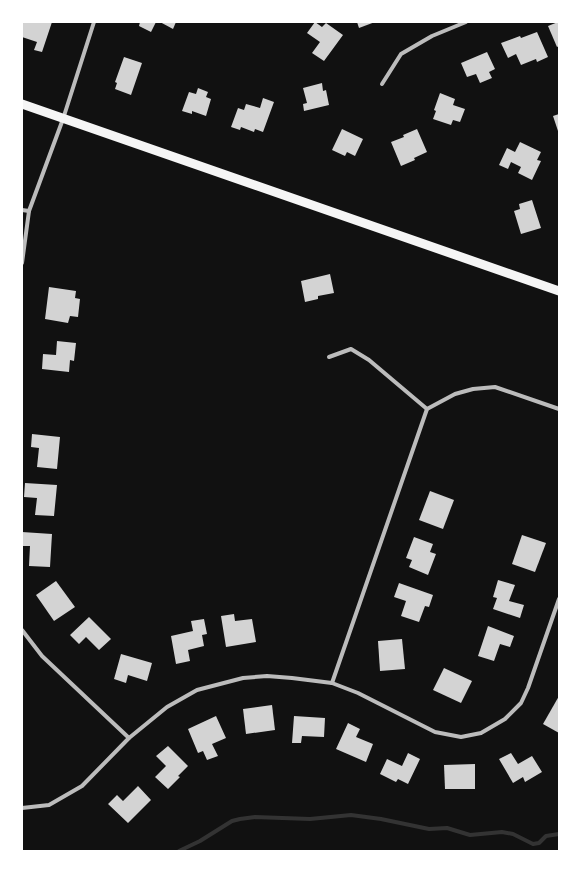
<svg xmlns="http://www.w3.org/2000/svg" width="581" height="873" font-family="'Noto Sans',sans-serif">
	<rect width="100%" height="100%" fill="#111"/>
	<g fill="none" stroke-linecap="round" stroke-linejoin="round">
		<polyline stroke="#333" stroke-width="4" points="179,851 200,841 232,821 240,819 255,817 310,819 351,815 381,819 429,829 447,828 470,835 502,832 513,834 533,844 539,843 546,836 559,834"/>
	</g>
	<g fill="#d3d3d3">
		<polygon points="22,22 52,22 42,52 34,50 37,42 22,37"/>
		<polygon points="140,22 156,22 151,32 139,26"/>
		<polygon points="160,22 176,22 173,29"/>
		<polygon points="315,22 322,27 326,23 343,35 324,61 312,53 320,42 307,33"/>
		<polygon points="357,22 375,22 359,28"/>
		<polygon points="558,22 559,22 559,46 557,47 548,26"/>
		<polygon points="537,32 548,57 537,62 536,59 521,65 516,54 508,58 501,43 520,36 521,38"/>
		<polygon points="487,52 495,69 489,72 492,78 480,83 476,74 467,77 461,63"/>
		<polygon points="124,57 142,63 131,95 115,89 117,83 115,82"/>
		<polygon points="322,83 323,91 326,90 329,105 304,111 303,104 307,103 303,88"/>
		<polygon points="198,88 208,92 206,97 211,99 206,116 192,111 192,114 182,111 189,92 196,94"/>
		<polygon points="440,93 455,99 453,105 465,109 460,122 453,120 451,125 433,119 436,111 434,110"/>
		<polygon points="263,98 274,102 263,132 255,129 254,132 241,127 240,130 231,127 238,108 244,110 246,104 260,108"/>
		<polygon points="559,114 559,134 553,116"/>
		<polygon points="342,129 363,139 355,156 347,152 345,156 332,150"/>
		<polygon points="417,129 427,152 414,158 415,160 401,166 391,142 404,137 403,135"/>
		<polygon points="520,142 541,152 537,160 541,161 532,180 518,173 521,167 511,162 508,169 499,165 507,148 515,152"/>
		<polygon points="532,200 541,228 521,234 514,211 520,209 519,204"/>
		<polygon points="330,274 334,293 318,296 318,299 305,302 301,281"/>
		<polygon points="49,287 76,291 75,298 80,299 78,317 70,316 68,323 45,319"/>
		<polygon points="57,341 76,343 74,361 70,360 69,372 42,369 43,354 56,355"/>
		<polygon points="32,434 60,437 57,469 37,467 39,448 31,447"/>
		<polygon points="25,483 57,485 54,516 35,515 37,498 24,497"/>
		<polygon points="430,491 454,500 443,529 419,520"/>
		<polygon points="22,532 52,534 50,567 29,566 30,546 22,546"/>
		<polygon points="522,535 546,543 535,572 512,564"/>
		<polygon points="414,537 433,544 430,552 436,554 428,575 409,567 412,560 406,558"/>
		<polygon points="498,580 515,585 509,601 524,605 520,618 493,609 497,598 493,597"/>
		<polygon points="56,581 75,607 54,621 36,595"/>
		<polygon points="399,583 433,595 429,607 425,606 419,622 401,616 406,601 394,597"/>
		<polygon points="234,614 235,621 252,619 256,642 226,647 221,616"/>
		<polygon points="89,617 111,639 99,650 86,637 79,644 70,635"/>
		<polygon points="204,619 207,634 202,635 204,646 188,650 190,661 176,664 171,636 193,631 191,621"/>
		<polygon points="488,626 514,636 510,647 500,644 494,661 478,656"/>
		<polygon points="402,639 405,669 380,671 378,641"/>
		<polygon points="121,654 152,663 147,681 128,675 126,683 114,679"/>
		<polygon points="444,668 472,681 461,703 433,690"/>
		<polygon points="559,696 559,733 543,724"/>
		<polygon points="272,705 275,730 246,734 243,709"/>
		<polygon points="216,716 226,738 212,744 218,756 207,760 203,751 198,753 188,729"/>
		<polygon points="294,716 325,718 324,737 302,736 301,743 292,743"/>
		<polygon points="348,723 360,729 356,737 373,744 366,762 336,749"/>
		<polygon points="168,746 188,766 178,776 180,777 168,789 155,777 166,766 156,756"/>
		<polygon points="408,753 420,759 408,784 398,779 396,782 380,774 387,759 402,766"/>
		<polygon points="511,753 518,764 532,756 542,772 525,782 523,777 513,783 499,759"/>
		<polygon points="475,764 475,789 445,789 444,765"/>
		<polygon points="138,786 151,800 128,823 108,804 117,795 123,801"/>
	</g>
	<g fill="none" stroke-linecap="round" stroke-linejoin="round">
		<g stroke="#bcbcbc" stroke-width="4">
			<polyline points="382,84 401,54 432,36 466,22"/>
			<polyline points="22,210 29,211"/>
			<polyline points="22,263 29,211 63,119 94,22"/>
			<polyline points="329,357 351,349 369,360 427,409"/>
			<polyline points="22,630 42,656 129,738"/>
			<polyline points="332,683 427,409 455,394 473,389 495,387 559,409"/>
			<polyline points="22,808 49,805 82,786 129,738 167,707 197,690 243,678 267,676 292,678 332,683 358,693 435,732 461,737 481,733 505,719 521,703 528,688 559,599"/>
		</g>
		<polyline stroke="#f5f5f5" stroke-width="9" points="22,104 559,291"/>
	</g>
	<rect width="581" height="873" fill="none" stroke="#ffffff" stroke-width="46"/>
</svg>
